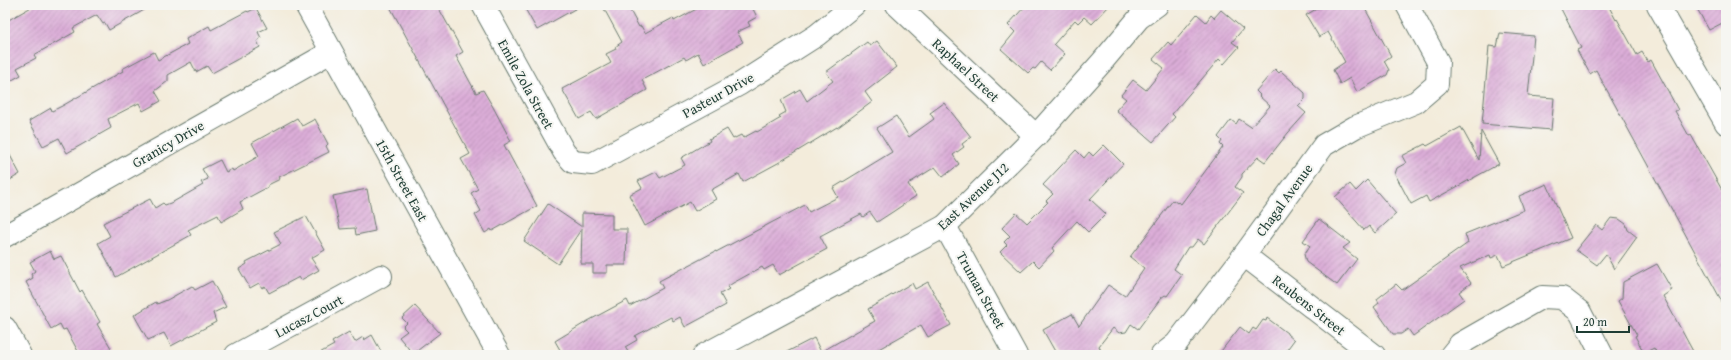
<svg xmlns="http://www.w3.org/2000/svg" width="1731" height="360" font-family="'Gentium Book Plus',serif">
	<defs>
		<pattern id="building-hatch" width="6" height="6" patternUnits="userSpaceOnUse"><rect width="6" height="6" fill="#dcadd8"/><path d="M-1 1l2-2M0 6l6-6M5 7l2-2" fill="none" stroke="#b28eb0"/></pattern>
	</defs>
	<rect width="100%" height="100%" fill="#f6f6f2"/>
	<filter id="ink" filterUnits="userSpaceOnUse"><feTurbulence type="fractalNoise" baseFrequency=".025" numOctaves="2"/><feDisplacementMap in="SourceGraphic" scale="8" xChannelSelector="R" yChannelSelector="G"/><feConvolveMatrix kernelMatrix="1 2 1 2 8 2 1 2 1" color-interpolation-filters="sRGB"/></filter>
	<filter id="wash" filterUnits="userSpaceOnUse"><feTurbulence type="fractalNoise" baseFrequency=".012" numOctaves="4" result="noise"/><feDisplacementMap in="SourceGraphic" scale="16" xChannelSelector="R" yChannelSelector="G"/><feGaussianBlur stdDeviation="0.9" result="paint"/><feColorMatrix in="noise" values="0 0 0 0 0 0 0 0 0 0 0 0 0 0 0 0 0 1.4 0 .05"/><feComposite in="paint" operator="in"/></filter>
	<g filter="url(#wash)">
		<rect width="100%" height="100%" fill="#f3ecdb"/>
		<g id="blocks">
			<g fill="url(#building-hatch)">
				<polygon points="35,5 153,5 109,30 105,23 103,24 97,15 73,28 75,32 34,55 36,58 17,68 21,75 5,84 5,22"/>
				<polygon points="389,5 437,5 463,52 456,56 476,93 483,90 493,107 511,141 504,145 537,206 492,231 491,229 485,233 475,215 481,211 471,193 478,189 461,159 470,154"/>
				<polygon points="523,5 582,5 537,30"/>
				<polygon points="602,5 627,5 639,27 641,26 645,33 673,18 674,21 704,5 751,5 757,17 748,22 750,26 737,32 743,42 704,64 698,53 686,60 684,57 642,80 647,90 596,119 591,112 579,119 562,89 611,63 606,54 616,49 615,47 622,42"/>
				<polygon points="1026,5 1110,5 1092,24 1084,17 1078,23 1075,20 1054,44 1065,54 1050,70 1041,62 1035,69 1033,68 1028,73 1001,49 1015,32 1008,25"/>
				<polygon points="1323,5 1363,5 1391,56 1384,61 1389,70 1387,75 1357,92 1350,78 1340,84 1333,70 1345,62 1328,32 1319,37 1306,15"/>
				<polygon points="1559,5 1608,5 1616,20 1617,19 1637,55 1642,52 1648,62 1651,60 1668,91 1678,110 1675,111 1689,136 1691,135 1726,197 1726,309 1596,70 1590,74 1577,50 1581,48 1578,42"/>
				<polygon points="1695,5 1726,5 1726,21 1709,30"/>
				<polygon points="256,8 267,28 258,32 261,38 257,41 260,47 212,73 207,66 196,72 191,62 168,75 168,81 155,91 161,101 143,111 139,103 108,119 111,128 67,153 59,138 43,146 29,121 51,108 52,111 62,106 123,71 122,69 154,52 158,60 188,44 186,39 209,26 211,30 247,11 248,12"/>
				<polygon points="1221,10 1243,29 1232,42 1239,47 1224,64 1219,59 1172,114 1175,117 1153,142 1116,110 1126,99 1121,95 1133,80 1146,90 1164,68 1153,59 1168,42 1171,45 1197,14 1206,22 1211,15 1214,18"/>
				<polygon points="1500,33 1534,36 1528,96 1554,98 1551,130 1482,124 1489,46 1497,47"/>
				<polygon points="877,41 897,67 865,92 872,102 837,128 837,127 778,163 743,182 739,174 711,190 716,199 695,211 690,202 645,226 629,195 642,188 638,181 656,172 660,178 685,165 681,158 710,141 709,139 727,129 733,139 741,135 743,138 756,131 757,132 781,118 779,116 786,112 781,100 800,89 807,101 833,81 826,72 867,42 870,46"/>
				<polygon points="1275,69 1279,73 1281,71 1305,93 1305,99 1298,106 1306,113 1288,133 1265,162 1258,157 1242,174 1242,177 1235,187 1243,193 1204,244 1198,239 1192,247 1188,247 1174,269 1182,275 1167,296 1165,295 1161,298 1138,329 1131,324 1126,332 1119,333 1113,328 1099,346 1101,351 1094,355 1057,355 1043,330 1072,314 1079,326 1108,285 1125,296 1144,268 1130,257 1173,200 1177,203 1178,202 1181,204 1223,147 1220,144 1222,141 1218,137 1231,120 1236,124 1239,119 1251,127 1270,106 1259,96 1260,95 1256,91"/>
				<polygon points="944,103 971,137 962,144 964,147 953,155 959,164 943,177 935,167 908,184 916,196 894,211 877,222 870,212 863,217 861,214 820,236 827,249 779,275 773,265 764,270 762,267 733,283 727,287 729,289 720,294 726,305 685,327 680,317 673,321 671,317 635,336 637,340 625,347 630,355 563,355 555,341 588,321 627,300 630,306 663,288 659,281 716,251 716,252 805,205 809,212 838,197 833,188 892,152 877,128 896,116 909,137 934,119 930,113"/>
				<polygon points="297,118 302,126 315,119 328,144 326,146 329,152 279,177 280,179 268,185 268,187 240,202 243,209 221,222 218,215 188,230 191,235 116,277 98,243 110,236 103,223 150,199 155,208 163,203 165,205 173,202 203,185 201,182 208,179 202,169 220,160 226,172 232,169 233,171 259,156 252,143"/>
				<polygon points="1461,127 1479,160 1481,131 1499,164 1429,202 1426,196 1411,204 1395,174 1397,168 1406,163 1402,156 1425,144 1427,146"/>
				<polygon points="1104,145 1123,164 1090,199 1106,214 1088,232 1077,221 1052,248 1054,251 1039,267 1033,261 1021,272 1000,252 1007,245 1004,242 1010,236 1002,228 1016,213 1027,223 1048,202 1046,201 1053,194 1043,185 1076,150 1084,158 1089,152 1093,156"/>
				<polygon points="5,146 20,174 5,183"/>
				<polygon points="1367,180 1396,214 1375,233 1369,226 1364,230 1335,197 1350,184 1356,191"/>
				<polygon points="1547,184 1571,238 1503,266 1498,255 1491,258 1490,255 1460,268 1471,283 1459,292 1464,299 1413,336 1408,329 1401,334 1393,334 1374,307 1379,303 1377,299 1396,284 1402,290 1468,243 1465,234 1524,210 1519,196"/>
				<polygon points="367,189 375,231 356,235 355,228 340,229 333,196"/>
				<polygon points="548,204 582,227 582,213 612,214 612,229 627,229 626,265 607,265 607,273 593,273 593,264 581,264 582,228 558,264 524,241"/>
				<polygon points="306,216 325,250 311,258 319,270 301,280 299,277 269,293 265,286 262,288 259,283 250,288 239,269 247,264 246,262 281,244 274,232"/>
				<polygon points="1611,218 1619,219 1626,224 1628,230 1637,237 1614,269 1606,254 1597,265 1576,250 1596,225 1602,230"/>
				<polygon points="1319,219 1350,243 1343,248 1357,259 1337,285 1306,262 1304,254 1310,246 1303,241"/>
				<polygon points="50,251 54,259 61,256 80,292 82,290 100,322 97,324 111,348 100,355 80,355 66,329 63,330 60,324 51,329 26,282 33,278 31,274 35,271 30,262"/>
				<polygon points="1657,264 1672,290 1663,296 1695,355 1658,355 1654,348 1644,353 1635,336 1637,335 1618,301 1622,298 1623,282"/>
				<polygon points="212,281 226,307 213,313 216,322 171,346 164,333 148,340 134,315 156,302 157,304 167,300 192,286 195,290"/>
				<polygon points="928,282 951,325 928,337 921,325 868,355 781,355 814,338 821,352 875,321 868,309 912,283 915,289"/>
				<polygon points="415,306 440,333 413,354 399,337 407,331 403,327 407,323 402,318"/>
				<polygon points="1267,318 1287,333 1287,334 1294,340 1283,355 1218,355 1240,327 1249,334 1253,328 1256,330 1263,320 1266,321"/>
				<polygon points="349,332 355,342 363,337 364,340 372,335 383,355 316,355 334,345 332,342"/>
			</g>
		</g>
	</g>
	<g filter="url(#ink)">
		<use href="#blocks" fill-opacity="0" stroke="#697a6e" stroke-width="1"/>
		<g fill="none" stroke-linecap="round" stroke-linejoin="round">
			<g stroke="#697a6e" stroke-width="24">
				<g id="minor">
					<polyline points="306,5 499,355"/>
					<polyline points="483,5 564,152 573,162 592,164 740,84 817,35 854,5"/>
					<polyline points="897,5 1036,136"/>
					<polyline points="1658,5 1726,123"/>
					<polyline points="945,226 1016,355"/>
					<polyline points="5,236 331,52"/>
					<polyline points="1244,255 1374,355"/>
					<polyline points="5,328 20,355"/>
					<polyline points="236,355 381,276"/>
					<polyline points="704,355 945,226 1036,136 1102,62 1139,18 1157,5"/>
					<polyline points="1162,355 1176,344 1244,255 1324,145 1355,127 1416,102 1437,84 1438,62 1407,5"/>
					<polyline points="1451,355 1460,344 1542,297 1562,298 1580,312 1602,355"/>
				</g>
			</g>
			<use href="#minor" stroke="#fff" stroke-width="22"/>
		</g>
	</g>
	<g text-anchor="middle" stroke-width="4" stroke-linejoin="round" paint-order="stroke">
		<g font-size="14" fill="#1f3d34" stroke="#f6f6f2">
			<text transform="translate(966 70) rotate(43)" y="5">Raphael Street</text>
			<text transform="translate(526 84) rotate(61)" y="5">Emile Zola Street</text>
			<text transform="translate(718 95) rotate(-29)" y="5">Pasteur Drive</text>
			<text transform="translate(168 144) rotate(-30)" y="5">Granicy Drive</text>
			<text transform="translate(402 180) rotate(61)" y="5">15th Street East</text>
			<text transform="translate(973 196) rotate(-43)" y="5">East Avenue J12</text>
			<text transform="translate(1284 200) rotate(-54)" y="5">Chagal Avenue</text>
			<text transform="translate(981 290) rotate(61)" y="5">Truman Street</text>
			<text transform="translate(1309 305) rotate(38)" y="5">Reubens Street</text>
			<text transform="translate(309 316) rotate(-28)" y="5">Lucasz Court</text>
		</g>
	</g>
	<rect width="1731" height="360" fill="none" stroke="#f6f6f2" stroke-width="20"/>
	<path d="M1577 326v6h52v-6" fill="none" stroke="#1f3d34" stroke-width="2"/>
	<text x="1583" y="326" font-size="12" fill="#1f3d34" stroke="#f6f6f2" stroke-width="3" paint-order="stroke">20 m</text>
</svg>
